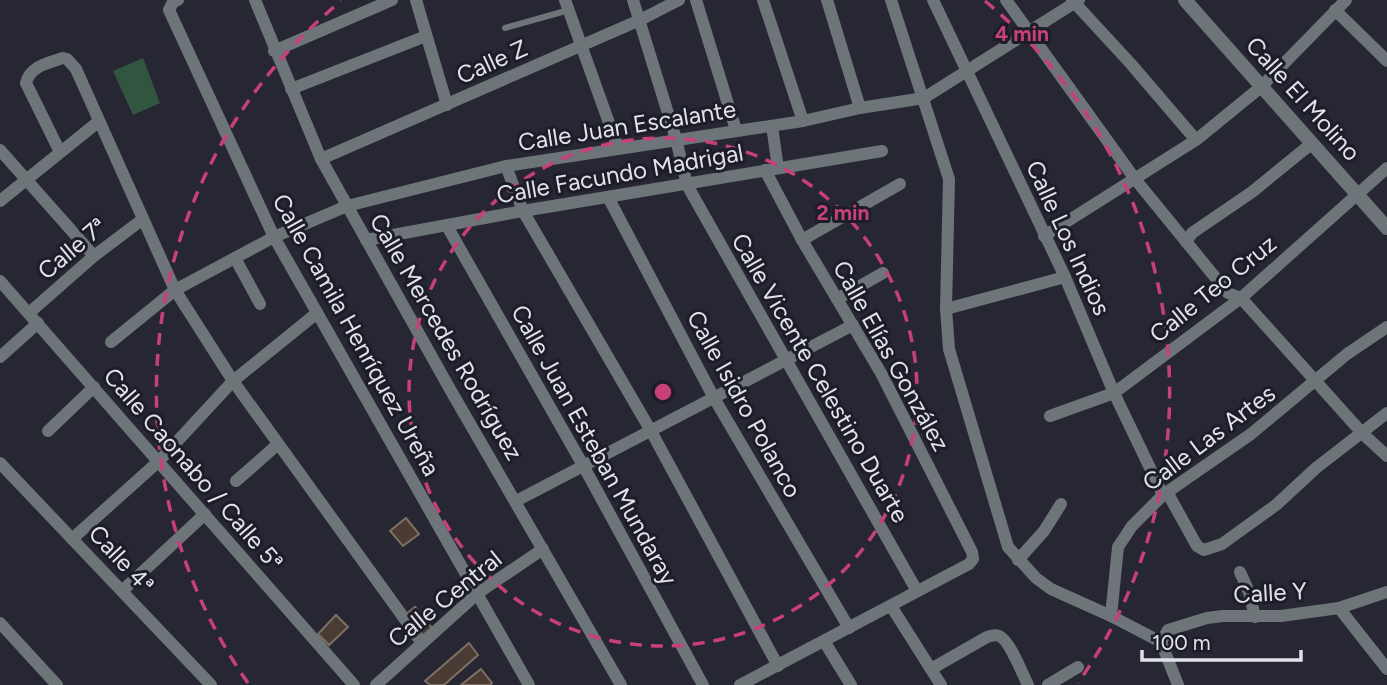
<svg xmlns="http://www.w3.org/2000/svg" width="1387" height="685" font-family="Figtree,sans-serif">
	<rect width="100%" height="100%" fill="#272633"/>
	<polygon fill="#325540" points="143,58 160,103 133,115 113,71"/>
	<g fill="#4a3c34" stroke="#7e6f65" stroke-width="2">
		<polygon points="406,518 419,534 403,546 390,531"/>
		<polygon points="415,607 432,628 421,637 404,616"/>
		<polygon points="336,615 348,627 329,645 318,634"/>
		<polygon points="469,643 478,655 444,685 430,685 425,681"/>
		<polygon points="481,669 492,683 490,685 461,685"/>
	</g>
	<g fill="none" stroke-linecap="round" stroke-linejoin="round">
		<polyline stroke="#6e7579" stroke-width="6" points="505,28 569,10"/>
		<g stroke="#6e7579" stroke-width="12">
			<polyline points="178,0 173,2 169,10 274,237 529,685"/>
			<polyline points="255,0 321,159 451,391 621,685"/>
			<polyline points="416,0 447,105"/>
			<polyline points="565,0 618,148"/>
			<polyline points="633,0 676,139 687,185 917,591"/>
			<polyline points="696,0 736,130"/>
			<polyline points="763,0 803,121"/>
			<polyline points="827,0 860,108"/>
			<polyline points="891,0 949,179 946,309 949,349 1008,547 1036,578 1051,589 1111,616 1161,642 1178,685"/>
			<polyline points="933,0 1065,277 1114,393 1163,495"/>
			<polyline points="1006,0 1135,179 1228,293 1241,298 1363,434 1387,456"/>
			<polyline points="1072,0 1131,64 1196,140"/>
			<polyline points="1335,10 1387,61"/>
			<polyline points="274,51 392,0"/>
			<polyline points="291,89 426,36"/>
			<polyline points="772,126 778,168"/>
			<polyline points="0,150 94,256"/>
			<path d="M60 152 26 83C30 66 48 63 63 58L67 59 76 69 175 290 233 381 422 643"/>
			<polyline points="321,159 640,20 679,0"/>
			<polyline points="506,166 523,211 651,431 778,666"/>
			<polyline points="608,197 714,398 849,628"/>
			<polyline points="0,201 98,122"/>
			<polyline points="447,226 584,467 703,685"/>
			<polyline points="1044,236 1196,140 1261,87 1346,0"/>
			<polyline points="366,240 523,211 882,151"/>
			<polyline points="802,240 900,184"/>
			<polyline points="1186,242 1192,233 1252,192 1311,144"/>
			<polyline points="235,258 260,304"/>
			<polyline points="0,281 354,685"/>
			<polyline points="837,299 883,273"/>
			<polyline points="946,309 1065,277"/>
			<polyline points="29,313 94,256 143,219"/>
			<polyline points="111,342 175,290 274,237 347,206 506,166 803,121 860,108 924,98 1079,0"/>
			<polyline points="0,357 38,323"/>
			<polyline points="1050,416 1114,393 1241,298 1387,168"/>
			<polyline points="48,431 94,387"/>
			<polyline points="0,463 211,685"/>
			<polyline points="236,481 278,444"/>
			<polyline points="1167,492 1197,546 1204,550 1222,544 1276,505 1316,468 1387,413"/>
			<polyline points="516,501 853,325"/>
			<polyline points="72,539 159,461 233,381 317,313"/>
			<polyline points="1018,560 1044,531 1061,504"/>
			<polyline points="1240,572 1249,592 1255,617"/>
			<polyline points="122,591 205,514"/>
			<polyline points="891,606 941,685"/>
			<polyline points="1339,608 1387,669"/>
			<polyline points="1111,616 1118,547 1132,526 1163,495 1251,434 1347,354 1387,327"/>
			<polyline points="0,623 57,685"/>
			<polyline points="824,641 851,685"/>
			<polyline points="1161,642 1168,630 1207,618 1223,616 1281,616 1339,608 1387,592"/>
			<path d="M931 669 987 637C991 636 995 634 999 636 1009 639 1023 675 1028 685"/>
			<polyline points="376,685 478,593 543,549"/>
			<polyline points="740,685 969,564 973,559 972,552 881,373 802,240 765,170"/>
			<polyline points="1048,685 1078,667"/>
		</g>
		<polyline stroke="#6e7579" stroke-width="14" points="1185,0 1387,228"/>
	</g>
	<g fill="none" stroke="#c84078" stroke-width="3.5" stroke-dasharray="12 9">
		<circle cx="663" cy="392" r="254"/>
		<path d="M248 683A507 507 0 0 1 341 1M985 1A507 507 0 0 1 1078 683"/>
	</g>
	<g text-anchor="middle" stroke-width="6" stroke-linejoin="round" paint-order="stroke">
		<g font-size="24" fill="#e2e2eb" stroke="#1d1d29">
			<text transform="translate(492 62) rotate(-24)" y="8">Calle Z</text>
			<text transform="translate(1303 99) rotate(48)" y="8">Calle El Molino</text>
			<text transform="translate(627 126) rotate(-9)" y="8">Calle Juan Escalante</text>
			<text transform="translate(620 174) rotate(-10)" y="8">Calle Facundo Madrigal</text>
			<text transform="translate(1068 238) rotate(65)" y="8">Calle Los Indios</text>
			<text transform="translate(72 249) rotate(-40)" y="8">Calle 7ª</text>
			<text transform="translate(1213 289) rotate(-39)" y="8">Calle Teo Cruz</text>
			<text transform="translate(356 335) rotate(61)" y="8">Calle Camila Henríquez Ureña</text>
			<text transform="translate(446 337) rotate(60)" y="8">Calle Mercedes Rodríguez</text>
			<text transform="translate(891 356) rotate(61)" y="8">Calle Elías González</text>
			<text transform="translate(820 378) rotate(60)" y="8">Calle Vicente Celestino Duarte</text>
			<text transform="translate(744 404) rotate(61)" y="8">Calle Isidro Polanco</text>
			<text transform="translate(1209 438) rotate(-37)" y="8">Calle Las Artes</text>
			<text transform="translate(594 445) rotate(61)" y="8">Calle Juan Esteban Mundaray</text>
			<text transform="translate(193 469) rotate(49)" y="8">Calle Caonabo / Calle 5ª</text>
			<text transform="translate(121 559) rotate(47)" y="8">Calle 4ª</text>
			<text transform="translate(1270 593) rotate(-3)" y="8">Calle Y</text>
			<text transform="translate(445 599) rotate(-39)" y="8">Calle Central</text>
		</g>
	</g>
	<circle cx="663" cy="392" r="10" fill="#c84078" stroke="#1d1d29" stroke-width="3.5"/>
	<g font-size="21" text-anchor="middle" font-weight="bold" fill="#c84078" stroke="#1d1d29" stroke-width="6" stroke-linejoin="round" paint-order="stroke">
		<text x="1022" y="41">4 min</text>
		<text x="843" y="220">2 min</text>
	</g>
	<path d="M1142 650v10h159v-10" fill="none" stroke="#e2e2eb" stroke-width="3.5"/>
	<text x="1152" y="650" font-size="21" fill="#e2e2eb" stroke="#1d1d29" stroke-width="5" paint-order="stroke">100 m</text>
</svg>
